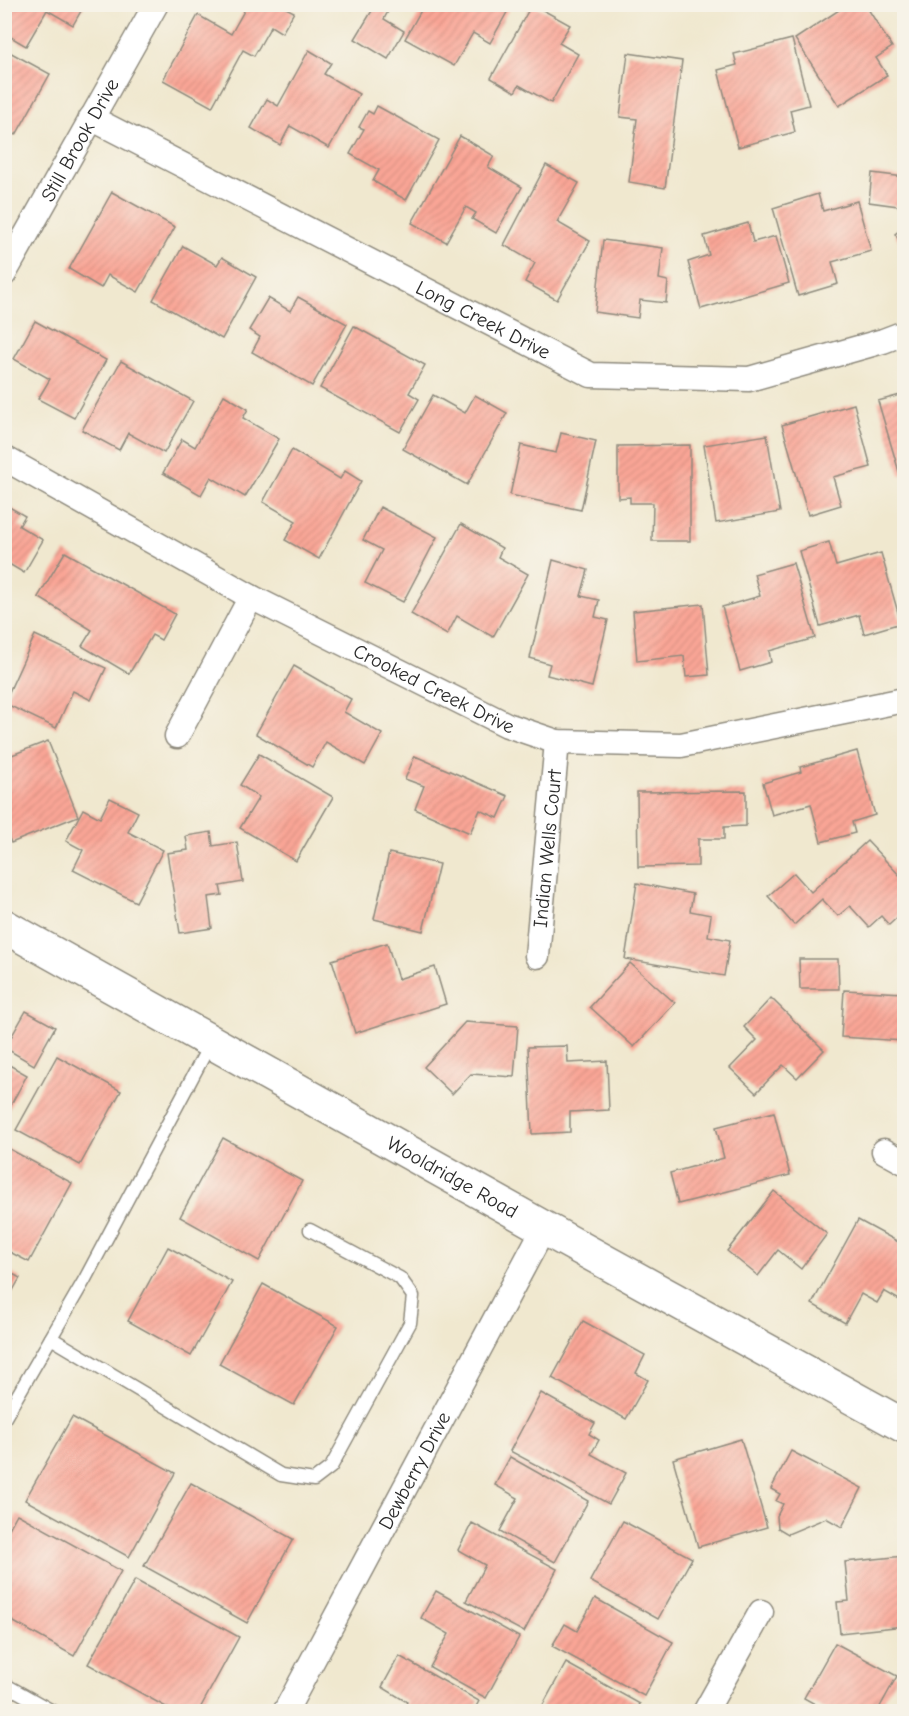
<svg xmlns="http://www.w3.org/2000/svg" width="909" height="1716" font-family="'Comic Neue',sans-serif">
	<defs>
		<pattern id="building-hatch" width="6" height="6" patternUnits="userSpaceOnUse" patternTransform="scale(1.5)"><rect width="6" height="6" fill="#faa696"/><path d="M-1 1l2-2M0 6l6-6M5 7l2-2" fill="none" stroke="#d68f81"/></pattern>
	</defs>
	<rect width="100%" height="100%" fill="#f7f3e8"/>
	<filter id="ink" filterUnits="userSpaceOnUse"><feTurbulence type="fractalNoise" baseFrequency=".0167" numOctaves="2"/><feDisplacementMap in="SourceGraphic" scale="12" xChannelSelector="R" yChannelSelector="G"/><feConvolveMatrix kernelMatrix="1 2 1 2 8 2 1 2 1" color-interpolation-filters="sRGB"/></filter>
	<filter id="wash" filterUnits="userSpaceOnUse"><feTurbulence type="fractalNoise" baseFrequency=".008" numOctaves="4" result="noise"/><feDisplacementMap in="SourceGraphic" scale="24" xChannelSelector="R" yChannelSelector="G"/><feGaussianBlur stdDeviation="1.35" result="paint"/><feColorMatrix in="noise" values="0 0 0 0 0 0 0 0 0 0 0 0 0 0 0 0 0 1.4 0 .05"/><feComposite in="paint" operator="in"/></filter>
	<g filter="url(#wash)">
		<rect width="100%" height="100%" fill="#f0e8cf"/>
		<g id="blocks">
			<g fill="url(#building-hatch)">
				<polygon points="4,4 85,4 73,25 47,10 26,46 4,33"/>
				<polygon points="376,4 392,4 384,19 404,31 388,59 355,39"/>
				<polygon points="532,4 570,25 559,43 578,54 551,103 519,85 515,92 491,78"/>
				<polygon points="848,4 865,4 892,47 876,58 887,75 839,106 795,39"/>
				<polygon points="238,5 280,5 294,12 282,33 271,26 254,56 243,50 212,107 163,80 198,15 231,34 245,9"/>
				<polygon points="424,5 511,5 490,43 473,33 454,66 405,39"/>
				<polygon points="792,39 809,105 790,110 795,132 738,147 718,70 737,65 734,54"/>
				<polygon points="4,49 50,74 16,135 4,128"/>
				<polygon points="309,50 331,63 324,74 359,94 329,148 290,126 280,145 251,128 267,99 278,106"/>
				<polygon points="628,53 682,61 665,188 629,182 637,119 620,117"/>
				<polygon points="377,106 439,140 406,200 373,181 379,170 350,154 364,129 359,127 368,111 373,114"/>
				<polygon points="460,136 494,156 488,167 522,187 496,233 472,219 476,213 466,207 446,242 412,223"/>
				<polygon points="546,165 579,183 557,222 590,241 557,300 525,282 535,263 504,245"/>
				<polygon points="872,173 904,177 904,216 898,206 869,202"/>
				<polygon points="112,192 175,227 138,292 108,275 101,288 69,269"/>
				<polygon points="818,194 823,211 857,201 871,251 832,262 838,284 798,296 773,208"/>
				<polygon points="748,223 753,242 776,236 789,283 701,309 688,262 709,255 704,236"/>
				<polygon points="904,227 904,248 895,234"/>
				<polygon points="603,240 663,248 659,279 668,281 666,303 640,300 638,318 595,312"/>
				<polygon points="183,246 217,265 222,257 256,277 222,339 153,300"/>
				<polygon points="298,297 347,324 312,386 252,352 260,337 249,330 268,298 290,311"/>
				<polygon points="35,321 106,360 74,418 38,399 50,379 14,359"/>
				<polygon points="354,326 425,365 409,393 419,399 400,432 320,388"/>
				<polygon points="121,361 193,401 164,453 128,433 119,450 82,430"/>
				<polygon points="904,394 904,474 900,475 878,401"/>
				<polygon points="224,395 248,409 243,418 279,439 245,497 211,477 201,495 163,473 182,439 195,447"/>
				<polygon points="433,395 465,413 475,395 507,413 467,485 403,449"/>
				<polygon points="854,404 871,467 833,477 841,505 808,515 782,425"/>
				<polygon points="561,433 596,441 581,510 510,495 521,445 556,453"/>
				<polygon points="767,435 780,512 716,523 704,445"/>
				<polygon points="690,445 690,541 652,541 653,503 630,503 630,497 618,498 618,446"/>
				<polygon points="292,450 340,479 345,471 361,481 319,559 285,540 296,521 263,502"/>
				<polygon points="4,504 25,516 19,526 43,540 24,573 4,561"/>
				<polygon points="380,507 437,537 403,602 365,583 382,550 363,540"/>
				<polygon points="461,524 502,548 498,557 528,574 493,637 457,616 447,635 411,614"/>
				<polygon points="829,542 836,566 881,553 901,623 864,634 859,615 820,626 799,551"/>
				<polygon points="65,552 175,614 161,640 152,635 129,674 82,646 92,630 38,597"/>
				<polygon points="553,560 588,570 581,596 599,600 595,617 608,620 592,687 547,675 550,664 530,658"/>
				<polygon points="793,563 815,638 769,651 771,662 740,671 722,607 760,596 754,574"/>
				<polygon points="703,604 709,675 686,677 684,656 637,661 633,611"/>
				<polygon points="35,635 106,668 91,700 73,691 56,728 4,703"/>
				<polygon points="294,666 351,699 344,712 382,734 365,765 326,742 312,767 256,734"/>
				<polygon points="48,741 78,816 11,843 4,826 4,758"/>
				<polygon points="857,751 875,815 852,822 855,833 821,842 811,804 772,815 763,783 801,772 800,767"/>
				<polygon points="259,754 333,797 296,861 240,828 259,797 240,785"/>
				<polygon points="415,756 508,796 498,818 480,810 470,833 415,809 424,786 405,779"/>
				<polygon points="746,791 746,826 724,827 724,839 698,839 698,866 638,867 637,792"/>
				<polygon points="110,798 138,812 128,832 163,850 136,902 73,870 83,850 66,841 83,809 100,818"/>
				<polygon points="211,832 213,846 237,842 243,882 220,886 222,895 208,897 212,928 180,933 167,853 188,850 186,836"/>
				<polygon points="867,841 904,880 904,890 902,893 904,896 904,911 889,925 881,916 869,927 850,906 838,916 822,899 794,925 768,896 794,873 811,892"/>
				<polygon points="389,853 439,864 423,931 374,919"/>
				<polygon points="637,883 693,894 690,911 711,915 708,936 730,940 724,976 625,959"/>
				<polygon points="387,943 398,979 435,967 446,1004 355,1033 332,960"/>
				<polygon points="799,959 838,959 839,989 800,989"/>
				<polygon points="630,963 675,1003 634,1047 590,1007"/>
				<polygon points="844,990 904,993 904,1041 841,1037"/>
				<polygon points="771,998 824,1050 797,1078 783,1065 756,1093 730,1068 757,1040 744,1027"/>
				<polygon points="26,1011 55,1027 34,1065 5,1048"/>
				<polygon points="465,1022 518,1026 514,1077 471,1074 452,1094 424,1067"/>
				<polygon points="567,1046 568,1063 607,1061 609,1110 570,1112 570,1132 532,1134 528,1047"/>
				<polygon points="57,1056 121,1091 80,1165 16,1130"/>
				<polygon points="4,1062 27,1075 7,1112 4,1110"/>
				<polygon points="774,1112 790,1175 678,1204 670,1173 724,1158 716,1127"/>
				<polygon points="223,1138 302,1181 259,1261 180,1217"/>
				<polygon points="4,1146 72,1183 29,1262 4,1249"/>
				<polygon points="774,1191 827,1234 801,1269 778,1250 758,1276 727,1251"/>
				<polygon points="858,1220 904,1245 904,1294 901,1301 884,1291 877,1303 861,1294 845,1323 812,1304"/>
				<polygon points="168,1247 232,1282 191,1356 128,1321"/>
				<polygon points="4,1269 20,1278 4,1306"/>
				<polygon points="263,1284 338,1326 294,1405 219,1364"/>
				<polygon points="583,1321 645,1355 636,1373 648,1380 626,1419 552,1378"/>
				<polygon points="541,1393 595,1423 589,1434 599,1440 591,1454 626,1473 609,1504 510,1451"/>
				<polygon points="72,1417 175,1473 129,1557 25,1500"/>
				<polygon points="741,1439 767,1527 698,1547 673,1459"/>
				<polygon points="791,1451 862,1488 842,1527 826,1518 788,1534 778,1528 777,1516 783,1504 776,1501 780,1494 771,1489"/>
				<polygon points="510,1457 588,1501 555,1562 500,1531 518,1498 495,1485"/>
				<polygon points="191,1483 293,1539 247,1623 144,1566"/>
				<polygon points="17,1514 121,1571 74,1656 5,1617 5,1536"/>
				<polygon points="623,1521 692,1558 658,1619 590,1581"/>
				<polygon points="472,1523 557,1569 524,1632 466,1601 485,1565 458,1550"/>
				<polygon points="904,1556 904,1626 840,1633 837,1602 849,1601 845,1562"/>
				<polygon points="135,1580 239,1637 198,1712 175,1712 88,1664"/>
				<polygon points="436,1591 519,1637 486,1698 430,1667 449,1634 421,1618"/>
				<polygon points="595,1598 673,1642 644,1696 552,1646 565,1624 577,1631"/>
				<polygon points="835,1643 897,1676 877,1712 829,1712 804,1698"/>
				<polygon points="399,1656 479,1701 473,1712 402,1712 407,1702 382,1687"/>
				<polygon points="566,1663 640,1704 636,1712 539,1712"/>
			</g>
		</g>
	</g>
	<g filter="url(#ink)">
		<use href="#blocks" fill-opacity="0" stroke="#8e8a7d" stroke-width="1.5"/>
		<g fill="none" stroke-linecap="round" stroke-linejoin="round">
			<g stroke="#8e8a7d" stroke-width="15">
				<g id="service">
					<polyline points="51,1338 281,1475 314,1480 331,1467 410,1323 413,1296 400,1278 310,1230"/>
					<polyline points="4,1419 85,1279 210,1044"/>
					<polyline points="4,1684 54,1712"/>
				</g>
			</g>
			<g stroke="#8e8a7d" stroke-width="27">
				<g id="minor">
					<path id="s1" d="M91 118 591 375 749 379 883 341 904 333"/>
					<path id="s2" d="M4 274 156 4"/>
					<path id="s3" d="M4 458 251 597 507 725 557 742 681 745 904 700"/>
					<polyline points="177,736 251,597"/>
					<path id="s4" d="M537 956 557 742"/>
					<polyline points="884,1151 904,1162"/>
					<path id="s5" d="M285 1712 544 1228"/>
					<polyline points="705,1712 761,1612"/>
				</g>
			</g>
			<g stroke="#8e8a7d" stroke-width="36">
				<g id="secondary">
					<path id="s6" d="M4 926 544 1228 904 1426"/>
				</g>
			</g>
			<use href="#service" stroke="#fff" stroke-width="12"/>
			<use href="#minor" stroke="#fff" stroke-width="24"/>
			<use href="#secondary" stroke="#fff" stroke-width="33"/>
		</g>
	</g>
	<g text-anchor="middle" stroke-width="4.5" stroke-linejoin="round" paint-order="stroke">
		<g font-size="20" fill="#2b2b2b" stroke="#f7f3e8">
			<text dy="7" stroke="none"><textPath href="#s2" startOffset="154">Still Brook Drive</textPath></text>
			<text dy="7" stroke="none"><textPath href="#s1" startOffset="441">Long Creek Drive</textPath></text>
			<text dy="7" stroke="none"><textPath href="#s3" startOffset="488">Crooked Creek Drive</textPath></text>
			<text dy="7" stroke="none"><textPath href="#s4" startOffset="108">Indian Wells Court</textPath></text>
			<text dy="7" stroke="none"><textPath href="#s6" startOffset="514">Wooldridge Road</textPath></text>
			<text dy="7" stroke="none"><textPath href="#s5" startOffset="274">Dewberry Drive</textPath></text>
		</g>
	</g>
	<rect width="909" height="1716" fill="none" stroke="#f7f3e8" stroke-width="24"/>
</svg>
